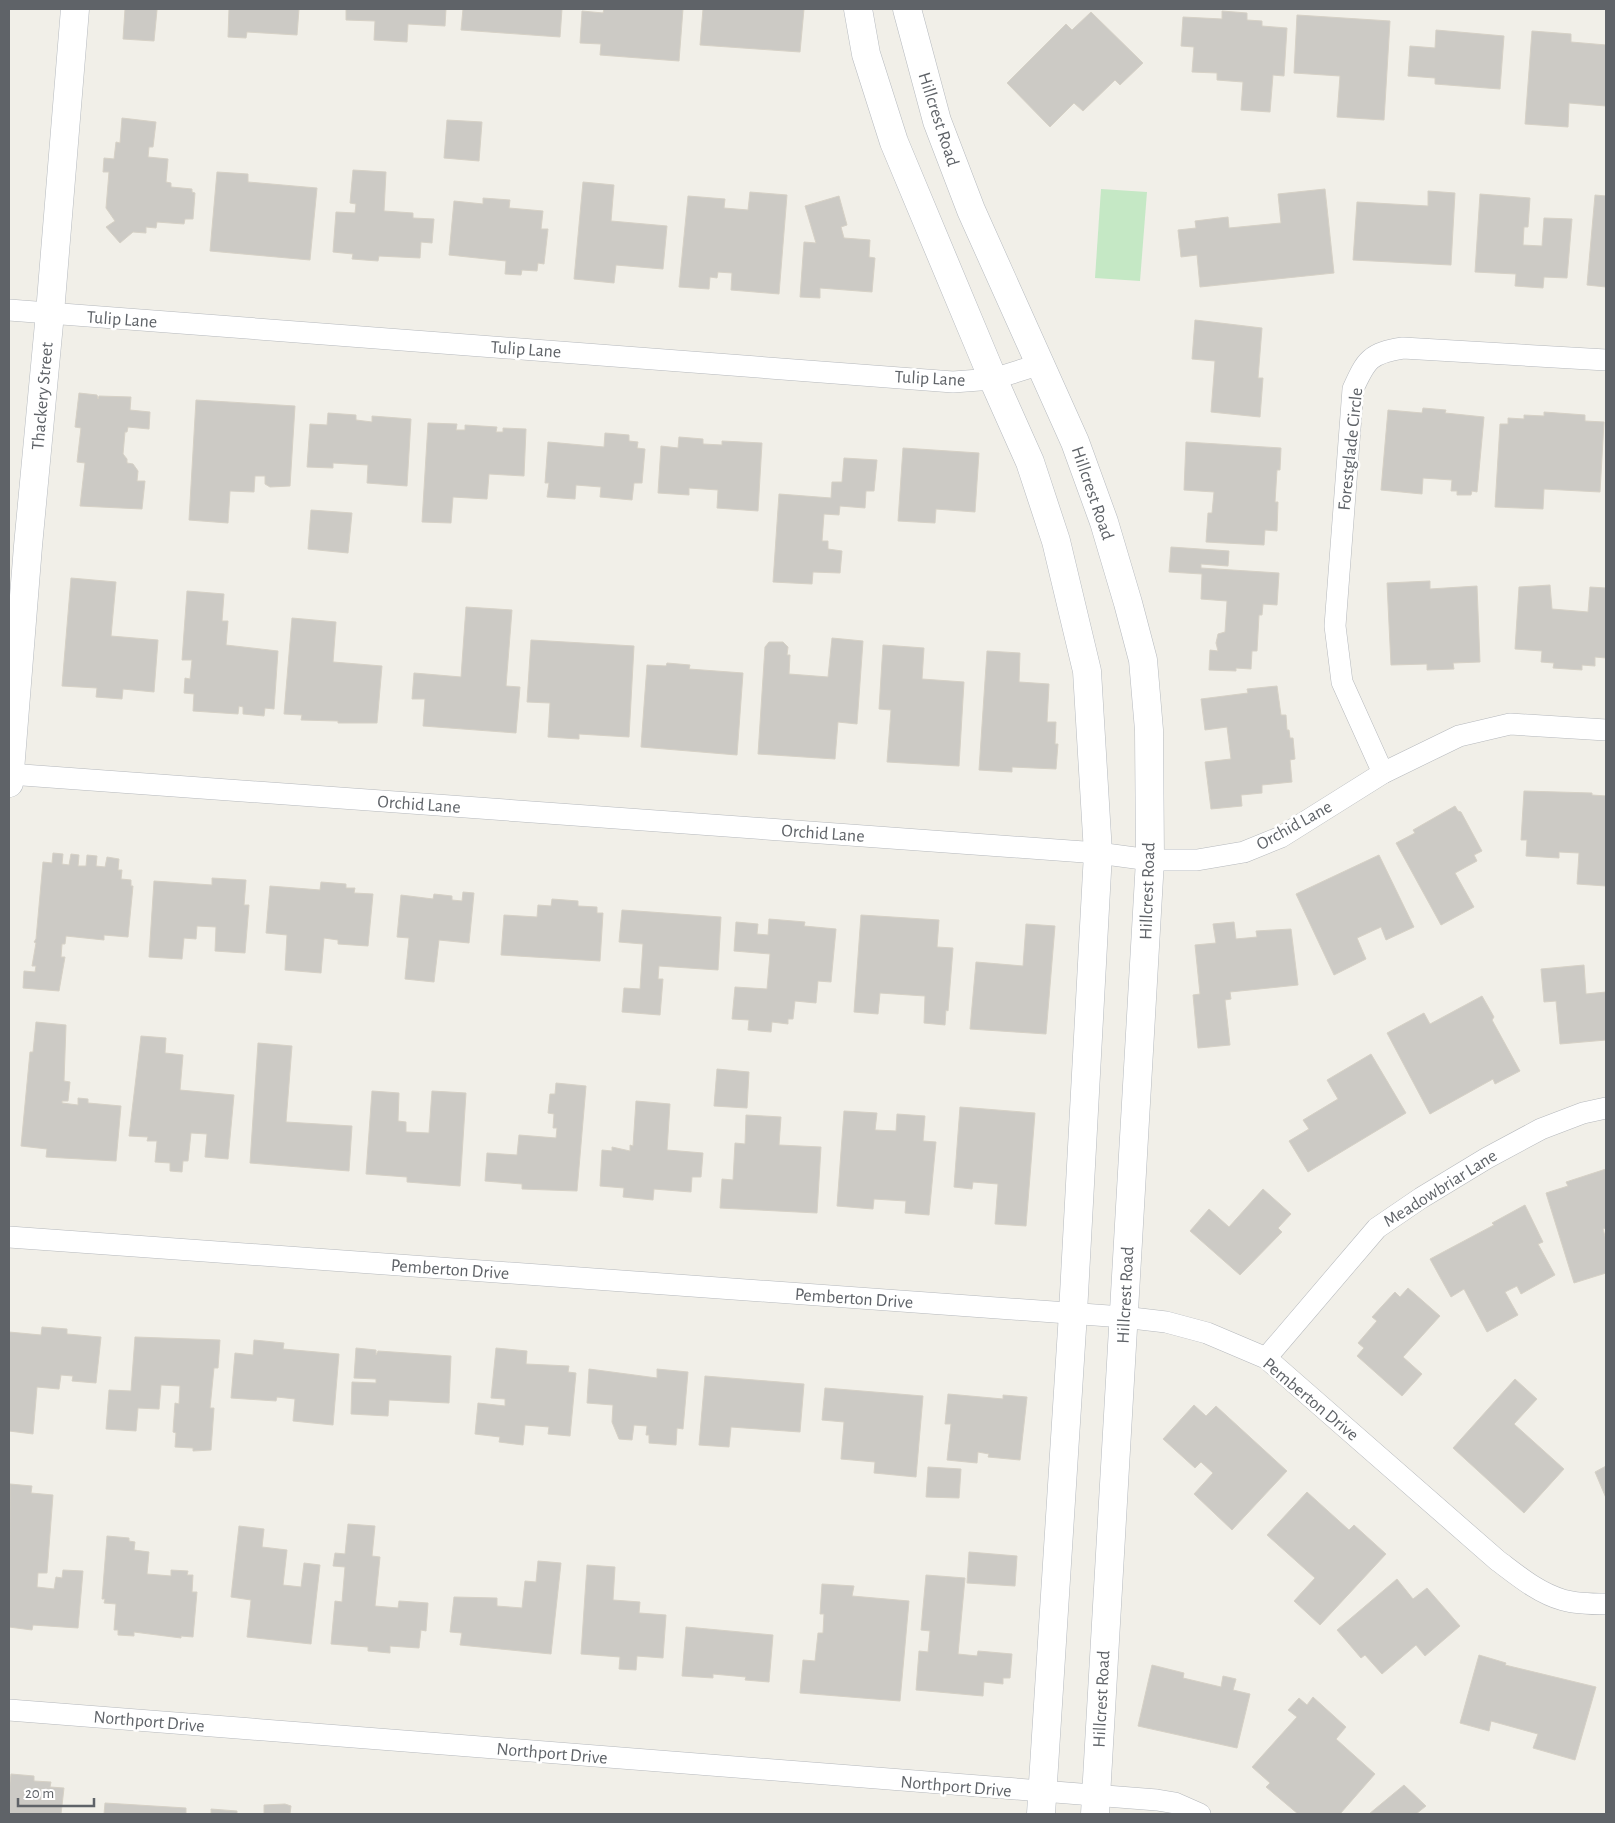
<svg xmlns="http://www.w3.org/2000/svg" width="1615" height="1823" font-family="'Alegreya Sans',sans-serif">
	<rect width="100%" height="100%" fill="#f1efe8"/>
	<polygon fill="#c5e8c5" points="1101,189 1147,192 1140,281 1095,278"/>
	<g fill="#cccac5" stroke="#d6d1c6">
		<polygon points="125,9 152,9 157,10 154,41 123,39"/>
		<polygon points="229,9 299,9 297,35 247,32 246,38 228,37"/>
		<polygon points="346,9 446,9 445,26 408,24 407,42 374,40 375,21 346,20"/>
		<polygon points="463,9 562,9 560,37 461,30"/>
		<polygon points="604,9 683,9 679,61 600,55 601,44 580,43 582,11 603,13"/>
		<polygon points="703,9 804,9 800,52 700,45"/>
		<polygon points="1222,11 1247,13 1247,20 1262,21 1262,26 1287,28 1284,76 1273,75 1270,112 1241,110 1243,82 1217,80 1217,73 1192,72 1194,47 1181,46 1183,17 1222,19"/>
		<polygon points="1091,12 1143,63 1120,85 1115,80 1083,111 1074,103 1050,127 1007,83 1066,24 1072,30"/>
		<polygon points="1297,15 1390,21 1384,120 1337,117 1340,76 1294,73"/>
		<polygon points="1436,30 1504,36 1500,89 1435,84 1435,78 1408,76 1410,46 1435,48"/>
		<polygon points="1532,31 1571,34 1571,42 1606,45 1606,106 1569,103 1568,127 1525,124"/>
		<polygon points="122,118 156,122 153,147 149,147 148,157 168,159 166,182 171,183 171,187 192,189 192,192 195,193 193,219 185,219 184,224 157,222 156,228 146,227 146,233 133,232 120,243 106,227 115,221 106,208 109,172 103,172 104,158 114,159 116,142 120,143"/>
		<polygon points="447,120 482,122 479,161 444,158"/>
		<polygon points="353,170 386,172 384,211 413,213 413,218 434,219 432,243 421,242 420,258 379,256 378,261 352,259 353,254 333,252 336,212 355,213 356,204 350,203"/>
		<polygon points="217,172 248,174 248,182 317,188 310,260 210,251"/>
		<polygon points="583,182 614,185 611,221 667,226 663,269 616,265 614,283 574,279"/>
		<polygon points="1325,189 1334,273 1200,287 1197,255 1181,257 1178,230 1196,228 1195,221 1228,217 1229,228 1281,223 1278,194"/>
		<polygon points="1428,191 1455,193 1451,265 1353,260 1357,202 1428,206"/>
		<polygon points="750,192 787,195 779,294 731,290 732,273 718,272 717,278 710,277 709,289 679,287 688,196 725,199 724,208 748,210"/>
		<polygon points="1480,194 1530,198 1528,227 1524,227 1523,245 1542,246 1544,218 1572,219 1567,278 1544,277 1543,288 1515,286 1516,274 1475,272"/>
		<polygon points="1595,195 1606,196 1606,287 1587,285"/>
		<polygon points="839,196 847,225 841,227 844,238 870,240 869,257 875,258 872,292 820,288 820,298 800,297 804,242 816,243 805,206"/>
		<polygon points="483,198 510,200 509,208 543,211 541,229 548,229 544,264 538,263 537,271 522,270 521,275 505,274 506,261 449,255 454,201 483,204"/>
		<polygon points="1195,320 1262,328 1258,378 1263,378 1260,417 1211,412 1215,361 1192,359"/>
		<polygon points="79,393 97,395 98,399 99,396 131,397 130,410 150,412 149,429 128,427 127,432 125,432 123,454 127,459 127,463 133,464 138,471 137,481 145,481 142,509 80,506 85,463 77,462 81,428 75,427"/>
		<polygon points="196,400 295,406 290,486 270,487 265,484 265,476 255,476 254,492 230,491 228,523 189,520"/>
		<polygon points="1423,408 1446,410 1445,413 1484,417 1477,492 1472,491 1471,495 1457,495 1457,491 1451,491 1452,480 1423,478 1422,494 1381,490 1388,410 1422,413"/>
		<polygon points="1544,412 1585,415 1585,421 1604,422 1600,492 1544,489 1543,509 1495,507 1500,424 1508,424 1508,418 1524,419 1524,415 1544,416"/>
		<polygon points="328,413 356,415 356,420 372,422 372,416 411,419 407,486 367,483 368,465 333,463 333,468 307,467 310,424 327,425"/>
		<polygon points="428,423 457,424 456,430 465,430 465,425 497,427 496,432 503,432 503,428 526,429 524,476 489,474 487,499 453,497 451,523 422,522"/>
		<polygon points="605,433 629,435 629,441 638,442 637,448 645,449 642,483 634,483 632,500 600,497 601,487 576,485 575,499 547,497 549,483 545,483 548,442 604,447"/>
		<polygon points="679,437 703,439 703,444 722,445 722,441 762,443 758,511 717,508 718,490 689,488 689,495 658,493 661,446 678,448"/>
		<polygon points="1186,442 1281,448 1280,470 1277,470 1275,502 1278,502 1277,531 1265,530 1264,545 1206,542 1208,513 1212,513 1214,492 1184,490"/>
		<polygon points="903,448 979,453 975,512 936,509 935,523 898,521"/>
		<polygon points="844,458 877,460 874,491 866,491 865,508 840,506 839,515 824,514 822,541 828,541 828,549 842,551 840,573 813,572 812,584 773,582 779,494 831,498 832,482 842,482"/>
		<polygon points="311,510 352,513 348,553 308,549"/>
		<polygon points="1171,547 1229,551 1228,566 1201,564 1201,568 1279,573 1277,605 1263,604 1262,615 1259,615 1257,651 1252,651 1251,669 1236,668 1236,671 1209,670 1210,650 1218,651 1216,643 1218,634 1225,632 1227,601 1201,599 1202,574 1169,572"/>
		<polygon points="71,578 116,582 111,636 158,640 154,692 123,689 122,699 96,697 97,688 62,686"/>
		<polygon points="1430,581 1430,589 1477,586 1480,662 1453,663 1454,669 1427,670 1427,664 1391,665 1387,583"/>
		<polygon points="1550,585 1552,609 1588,612 1590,587 1606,588 1606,658 1595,657 1595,666 1582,665 1582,670 1553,668 1554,663 1541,662 1542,651 1515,649 1519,587"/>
		<polygon points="187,591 224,594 222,621 228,621 226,645 278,651 274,709 265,708 264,716 243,714 243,707 239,706 238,714 193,711 194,694 184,693 185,678 190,679 192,660 182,660"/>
		<polygon points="466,607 512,610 506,686 520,687 516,733 423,726 425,699 412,699 414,673 461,677"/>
		<polygon points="292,618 336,622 333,662 382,666 377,723 338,723 338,721 301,720 302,715 284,714"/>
		<polygon points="832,638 863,641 857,724 838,722 835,759 758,754 765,647 769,642 783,642 788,647 787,655 790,655 789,674 828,677"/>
		<polygon points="531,640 634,646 629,737 579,734 579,739 548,737 550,703 527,702"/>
		<polygon points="883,645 924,648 922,679 964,682 959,766 887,762 891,710 879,709"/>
		<polygon points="987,651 1020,653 1019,682 1049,684 1047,722 1056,722 1055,744 1058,744 1056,769 1012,767 1012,772 979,770"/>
		<polygon points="667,663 690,665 689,669 743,673 737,755 641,747 647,665 666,666"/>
		<polygon points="1277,686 1281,715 1286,715 1287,730 1289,730 1290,738 1293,738 1295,759 1290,760 1292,782 1262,785 1262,793 1241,795 1242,806 1211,809 1205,762 1231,759 1227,727 1205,730 1201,699 1248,693 1247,689"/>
		<polygon points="1524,791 1592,793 1592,795 1606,796 1606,886 1577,884 1579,853 1559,852 1559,858 1526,856 1527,840 1521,840"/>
		<polygon points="1455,806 1458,811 1461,812 1482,851 1474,855 1477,861 1455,873 1474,907 1441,925 1396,843 1415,833 1413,830"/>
		<polygon points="53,853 63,854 62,864 69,865 71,854 79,855 78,866 86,866 87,855 97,856 96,866 105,867 107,857 119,859 118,870 122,870 121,879 131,880 131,886 133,886 128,937 104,935 104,940 66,936 65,944 62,944 61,957 65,957 59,991 23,988 24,971 35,972 36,966 32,966 36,943 34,942 36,939 43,862 52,863"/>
		<polygon points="1379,855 1414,927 1386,940 1381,927 1357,938 1366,959 1334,975 1296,894"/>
		<polygon points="212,878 246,880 244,905 249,905 245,953 215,951 216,927 197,926 196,939 184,938 182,959 149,957 154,881 212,885"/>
		<polygon points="321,882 346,884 346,888 355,888 354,893 373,894 368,946 338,944 338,940 324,938 321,973 285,970 287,935 266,933 270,886 320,890"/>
		<polygon points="463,892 474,893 469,943 439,940 434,982 405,979 409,938 397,937 401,895 433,899 434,894 452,896 452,900 462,901"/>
		<polygon points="552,899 578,901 578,906 597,907 597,913 603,913 600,961 501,955 504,915 537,917 538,905 551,906"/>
		<polygon points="622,910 721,917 718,970 659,966 658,979 663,979 660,1015 622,1012 624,988 640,989 643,944 619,942"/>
		<polygon points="861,915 939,920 937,947 953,948 948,1011 946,1010 945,1025 924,1023 925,996 880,993 878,1014 854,1012"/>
		<polygon points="769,919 805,922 804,926 836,929 831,982 818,981 816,1003 795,1001 793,1019 788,1019 788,1024 772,1022 771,1032 748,1030 749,1020 732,1019 735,987 767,989 770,954 734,951 736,922 758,924 757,934 768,935"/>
		<polygon points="1234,922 1236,939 1257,937 1256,931 1291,929 1298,985 1230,992 1231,999 1225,1000 1230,1045 1198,1048 1193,995 1200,994 1195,945 1216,943 1213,924"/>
		<polygon points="1026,924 1055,926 1046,1034 970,1029 976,962 1023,966"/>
		<polygon points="1584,965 1586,994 1606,992 1606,1040 1560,1044 1556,1001 1544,1002 1541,969"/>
		<polygon points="1482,996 1494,1017 1492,1020 1520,1071 1495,1084 1493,1079 1430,1114 1387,1033 1424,1013 1430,1024"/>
		<polygon points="36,1022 66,1025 64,1081 70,1082 68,1101 62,1101 62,1103 78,1105 78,1098 88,1099 88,1103 121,1106 116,1161 46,1157 47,1149 21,1146 30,1052 33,1052"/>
		<polygon points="141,1036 166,1038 165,1053 183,1055 180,1090 234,1095 228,1159 205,1157 207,1134 191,1133 188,1161 183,1161 182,1172 170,1171 170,1163 155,1162 157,1141 147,1141 148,1137 129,1136"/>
		<polygon points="258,1043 292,1046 286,1122 352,1126 349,1171 250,1163"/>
		<polygon points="1371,1054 1406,1113 1308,1172 1289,1141 1309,1129 1303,1120 1338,1099 1327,1080"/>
		<polygon points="717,1069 749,1072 747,1108 714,1106"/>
		<polygon points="556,1083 586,1086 577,1191 522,1189 522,1184 485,1181 487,1153 517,1155 519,1135 556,1138 557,1128 553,1128 554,1114 548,1113 550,1094 555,1094"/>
		<polygon points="372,1091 399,1093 398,1121 406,1122 406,1132 429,1133 432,1091 466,1093 460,1186 407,1182 407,1177 366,1174"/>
		<polygon points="636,1101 670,1104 667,1150 703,1153 701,1177 692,1177 691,1192 654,1189 653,1200 623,1197 624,1188 600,1186 602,1150 612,1151 612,1147 630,1151 630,1145 633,1146"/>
		<polygon points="960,1107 1035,1113 1026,1226 995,1224 998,1184 973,1182 972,1189 954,1187"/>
		<polygon points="844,1111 877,1113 875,1130 896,1131 897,1114 925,1116 923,1141 936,1142 929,1215 905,1213 906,1201 874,1199 873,1209 837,1206"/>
		<polygon points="746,1115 781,1117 779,1145 821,1147 817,1213 720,1208 722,1179 733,1180 735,1143 745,1144"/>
		<polygon points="1606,1169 1606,1228 1603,1229 1606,1240 1606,1273 1574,1283 1546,1193 1568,1186 1566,1182"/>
		<polygon points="1263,1189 1291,1214 1278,1228 1282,1232 1240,1275 1190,1231 1209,1209 1229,1227"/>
		<polygon points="1525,1205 1543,1242 1538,1244 1555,1275 1521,1294 1517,1286 1505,1292 1518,1315 1487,1332 1464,1289 1451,1297 1430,1259 1494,1225 1492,1223"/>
		<polygon points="1408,1288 1440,1316 1403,1357 1422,1374 1402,1396 1357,1356 1364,1348 1358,1343 1377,1321 1372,1317 1395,1292 1400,1297"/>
		<polygon points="42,1327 67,1329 67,1334 101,1337 96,1383 72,1381 73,1376 61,1375 59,1389 37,1387 33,1434 9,1431 9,1332 41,1335"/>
		<polygon points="135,1337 220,1340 218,1368 214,1368 210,1408 214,1408 211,1450 193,1451 193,1448 175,1447 176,1433 173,1432 175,1403 179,1404 180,1386 161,1385 159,1409 138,1408 136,1431 106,1429 109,1390 131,1391"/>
		<polygon points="254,1340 284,1343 283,1349 339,1354 333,1425 293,1421 295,1399 277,1397 276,1401 231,1398 235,1353 253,1355"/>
		<polygon points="356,1348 376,1350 376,1355 378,1351 451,1356 449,1403 389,1400 388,1416 351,1414 352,1382 376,1383 376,1379 354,1378"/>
		<polygon points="496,1348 527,1351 526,1364 569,1366 568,1372 576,1373 570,1436 548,1434 549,1427 525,1425 523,1445 499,1442 500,1437 475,1434 478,1403 505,1406 505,1399 491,1398"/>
		<polygon points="589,1369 657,1378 657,1369 688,1372 683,1429 677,1428 676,1445 649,1443 649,1435 646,1435 647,1426 634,1425 632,1440 619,1439 612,1422 613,1405 587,1403"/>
		<polygon points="705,1376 804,1384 800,1432 731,1427 729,1447 699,1445"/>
		<polygon points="1515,1379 1537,1399 1514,1424 1564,1469 1524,1513 1453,1448"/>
		<polygon points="825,1388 923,1396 916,1477 874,1473 875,1462 841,1459 844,1422 822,1420"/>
		<polygon points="948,1394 1003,1399 1003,1395 1027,1397 1020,1460 988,1457 989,1454 978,1452 977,1463 947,1460 951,1424 945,1424"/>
		<polygon points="1194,1405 1206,1416 1216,1406 1287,1471 1232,1530 1194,1494 1213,1473 1201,1462 1195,1468 1163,1439"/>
		<polygon points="1606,1466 1606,1498 1595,1472"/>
		<polygon points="928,1467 961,1469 959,1498 926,1497"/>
		<polygon points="10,1484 32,1486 31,1493 53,1495 47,1573 38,1573 37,1587 54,1589 56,1577 62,1578 63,1570 83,1571 78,1628 33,1625 32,1630 9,1627"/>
		<polygon points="1307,1492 1349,1530 1354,1525 1386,1554 1320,1625 1294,1601 1315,1578 1267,1535"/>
		<polygon points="348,1524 375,1526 372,1556 380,1557 375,1606 398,1608 399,1601 428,1603 426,1631 421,1630 419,1648 390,1646 390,1653 368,1651 368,1647 331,1644 335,1601 342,1602 345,1567 333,1566 335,1553 345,1554"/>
		<polygon points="239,1526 264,1529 262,1547 287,1550 283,1585 301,1587 304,1563 320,1565 311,1644 247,1637 251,1600 231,1597"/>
		<polygon points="107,1536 129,1538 129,1541 135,1542 134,1550 149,1552 147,1574 171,1576 171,1570 188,1571 187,1575 193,1575 192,1592 197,1592 193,1637 181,1636 181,1638 134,1632 134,1636 118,1635 118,1630 114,1630 116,1604 104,1603 105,1599 102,1599"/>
		<polygon points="969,1552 1017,1556 1015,1586 967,1583"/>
		<polygon points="538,1561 561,1563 551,1654 460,1645 462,1633 450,1632 454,1597 497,1598 497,1606 522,1608 525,1581 536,1582"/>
		<polygon points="587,1565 615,1567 613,1600 640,1602 639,1613 666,1615 663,1658 637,1656 636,1670 619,1669 620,1657 581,1654"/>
		<polygon points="926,1575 965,1578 958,1654 977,1656 978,1651 1012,1654 1010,1678 1003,1678 1003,1684 984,1682 983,1696 916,1690 919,1651 928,1652 930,1631 921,1630"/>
		<polygon points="1397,1579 1413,1599 1427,1588 1460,1626 1425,1656 1416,1645 1382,1674 1365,1655 1361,1658 1337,1630"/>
		<polygon points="822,1584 854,1586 852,1596 909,1601 900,1701 800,1693 803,1660 815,1661 818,1633 823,1633 824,1614 820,1614"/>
		<polygon points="686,1627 773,1635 769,1682 745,1680 746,1677 713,1674 713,1678 682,1676"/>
		<polygon points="1479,1655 1506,1663 1505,1665 1596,1687 1575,1760 1533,1748 1538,1734 1491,1721 1489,1731 1460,1723"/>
		<polygon points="1152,1665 1184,1673 1183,1678 1221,1687 1223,1676 1236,1679 1233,1690 1250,1694 1237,1748 1138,1726"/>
		<polygon points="1313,1697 1346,1727 1336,1739 1375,1774 1340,1814 1298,1814 1266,1787 1270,1783 1252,1767 1297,1717 1288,1710 1299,1698 1307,1705"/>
		<polygon points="11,1774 34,1776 34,1781 51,1782 50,1787 64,1788 61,1814 9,1814 9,1790"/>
		<polygon points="1404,1785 1426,1806 1416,1814 1369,1814"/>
		<polygon points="105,1803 186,1808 186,1814 104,1814"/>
		<polygon points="285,1804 291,1806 290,1814 264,1814 264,1805"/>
		<polygon points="211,1809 237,1811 237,1814 211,1814"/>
	</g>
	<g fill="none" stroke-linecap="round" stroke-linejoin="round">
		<g stroke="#b5b8bc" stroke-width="22">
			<g id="street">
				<polyline points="9,310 953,382 993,379 1041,364"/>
				<path d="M1383 773 1342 682 1335 626 1353 389C1366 360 1370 353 1403 348L1606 360"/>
				<polyline points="9,774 1098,853 1150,860 1197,860 1244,852 1281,837 1383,773 1459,736 1510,724 1606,730"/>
				<path d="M9 1237 1123 1317 1166 1322 1207 1333 1266 1358 1497 1560C1517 1575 1538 1593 1563 1600 1577 1604 1592 1604 1606 1604"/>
				<polyline points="1266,1358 1377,1228 1421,1198 1487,1158 1541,1129 1583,1113 1606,1108"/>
				<polyline points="9,1710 1157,1800 1175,1803 1200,1814"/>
			</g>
		</g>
		<g stroke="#b6babf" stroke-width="29">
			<g id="secondary">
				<polyline points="858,9 866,54 894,142 993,379 1030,462 1056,541 1087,671 1098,853 1073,1313 1041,1814"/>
				<polyline points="907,9 937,121 971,210 1075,442 1104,522 1128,603 1143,660 1149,730 1150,860 1095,1814"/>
				<polyline points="9,783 28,546 50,313 75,9"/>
			</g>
		</g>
		<use href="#street" stroke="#fff" stroke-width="21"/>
		<use href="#secondary" stroke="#fff" stroke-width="28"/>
	</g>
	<g text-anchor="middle" stroke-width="5" stroke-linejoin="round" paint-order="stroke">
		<g font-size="18" fill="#5f6368" stroke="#fff">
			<text transform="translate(939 119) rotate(72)" y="6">Hillcrest Road</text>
			<text transform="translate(122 319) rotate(4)" y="6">Tulip Lane</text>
			<text transform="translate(526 349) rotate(4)" y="6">Tulip Lane</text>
			<text transform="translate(930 378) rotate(3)" y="6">Tulip Lane</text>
			<text transform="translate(42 396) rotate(-85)" y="6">Thackery Street</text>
			<text transform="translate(1350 449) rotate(-84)" y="6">Forestglade Circle</text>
			<text transform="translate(1093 493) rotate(71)" y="6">Hillcrest Road</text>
			<text transform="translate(419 804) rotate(4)" y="6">Orchid Lane</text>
			<text transform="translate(1294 825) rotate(-29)" y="6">Orchid Lane</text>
			<text transform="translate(823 833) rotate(4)" y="6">Orchid Lane</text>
			<text transform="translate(1147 891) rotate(-88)" y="6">Hillcrest Road</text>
			<text transform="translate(1440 1188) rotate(-32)" y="6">Meadowbriar Lane</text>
			<text transform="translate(450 1269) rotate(4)" y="6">Pemberton Drive</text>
			<text transform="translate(1125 1295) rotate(-87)" y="6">Hillcrest Road</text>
			<text transform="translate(854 1298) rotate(4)" y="6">Pemberton Drive</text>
			<text transform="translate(1311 1399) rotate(40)" y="6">Pemberton Drive</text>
			<text transform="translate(1101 1699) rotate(-87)" y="6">Hillcrest Road</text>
			<text transform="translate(149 1721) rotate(5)" y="6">Northport Drive</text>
			<text transform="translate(552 1753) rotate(5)" y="6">Northport Drive</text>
			<text transform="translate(956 1786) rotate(5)" y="6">Northport Drive</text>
		</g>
	</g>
	<rect width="1615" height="1823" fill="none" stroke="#5f6368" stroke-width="20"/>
	<path d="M18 1798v8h76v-8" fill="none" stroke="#5f6368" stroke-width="2.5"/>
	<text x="25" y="1798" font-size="15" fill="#5f6368" stroke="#ffffff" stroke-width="4" paint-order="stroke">20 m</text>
</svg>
